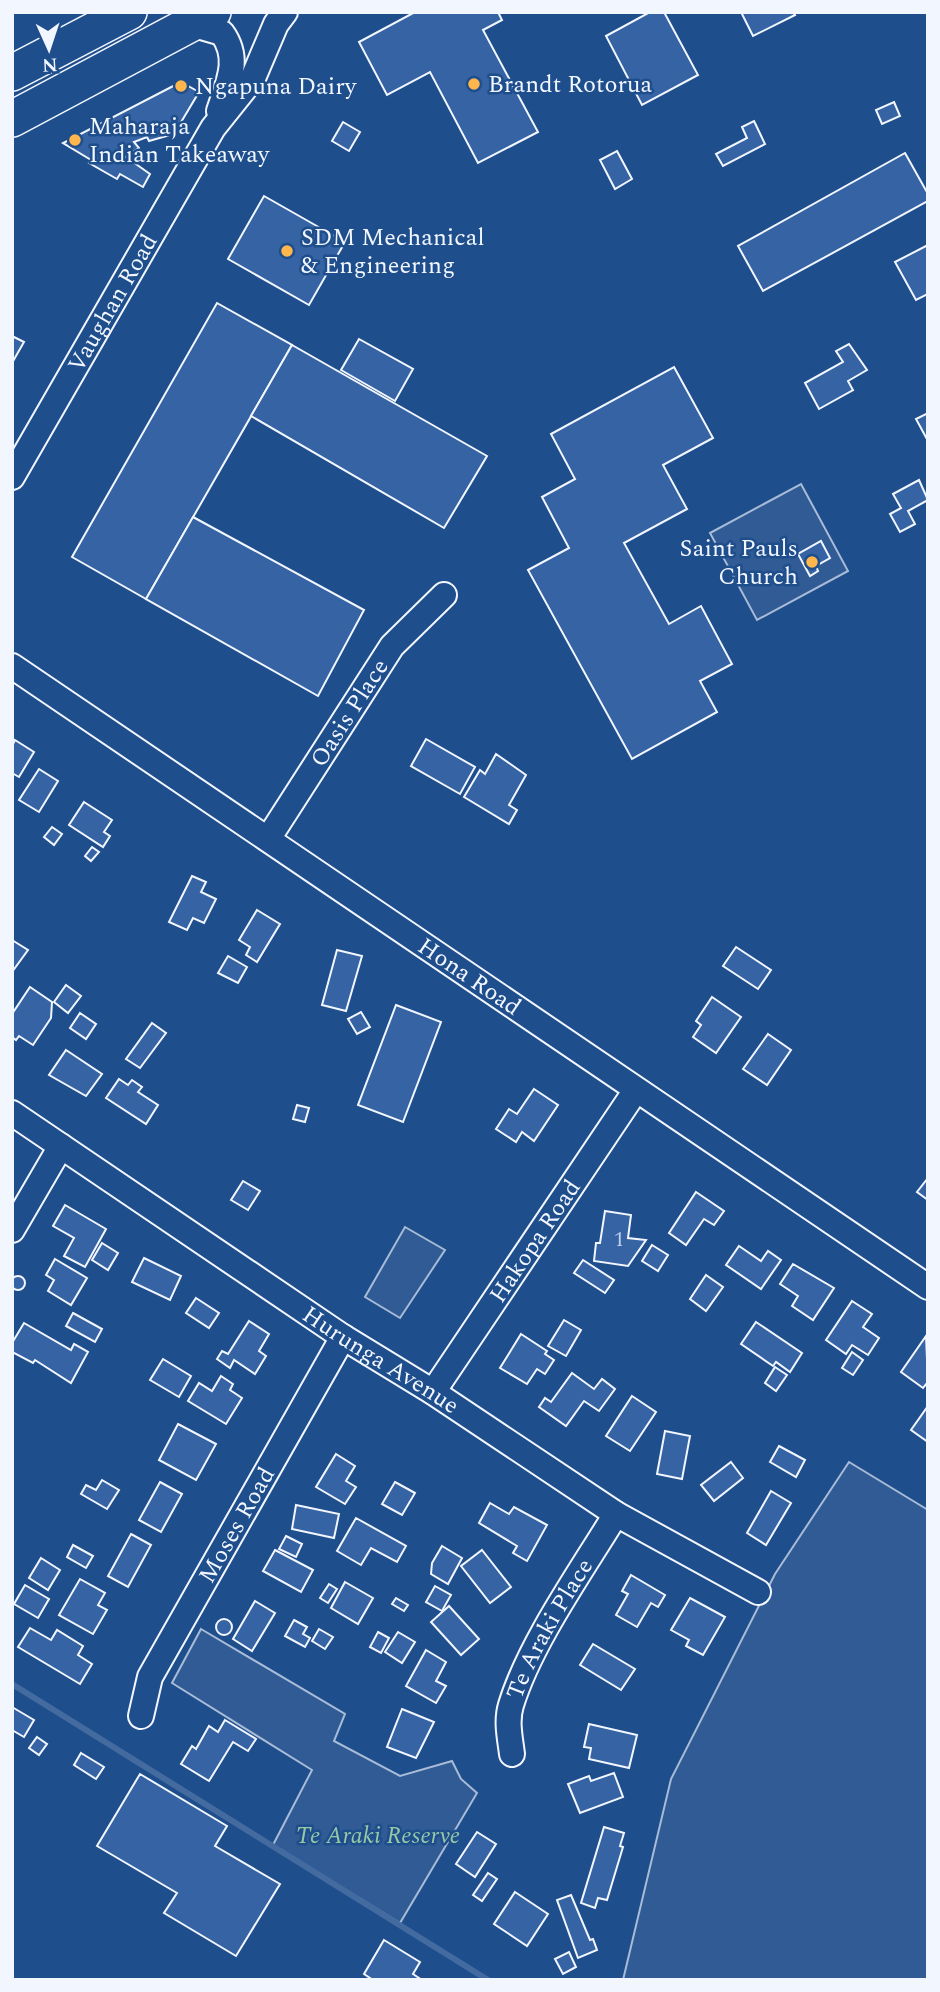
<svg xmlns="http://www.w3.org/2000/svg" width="940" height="1992" font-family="Spectral,serif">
	<rect width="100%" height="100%" fill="#1f4e8c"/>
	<g fill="#305b95" stroke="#a8bbd7" stroke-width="2">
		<polygon points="801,484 848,571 757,620 710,533"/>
		<polygon points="405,1227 445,1250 400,1318 365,1297"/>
		<polygon points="849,1462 928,1510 928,1980 623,1980 671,1779 775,1574"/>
		<polygon points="201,1629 345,1714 334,1741 400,1776 452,1761 461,1779 477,1793 400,1923 273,1845 312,1770 172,1683"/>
	</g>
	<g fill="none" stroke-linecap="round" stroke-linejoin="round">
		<polyline stroke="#446ba0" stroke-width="6" points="12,1684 488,1980"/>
	</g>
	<g fill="#3563a3" stroke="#f2f6ff" stroke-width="2">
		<polygon points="415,12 498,12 502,20 483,30 538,132 478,163 430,72 387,95 359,42"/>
		<polygon points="650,12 664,12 698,75 642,105 606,36"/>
		<polygon points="741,12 793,12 795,15 753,36"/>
		<polygon points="181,82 199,92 174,134 149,141 147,137 134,142 139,148 126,157 150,174 143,187 120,174 117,179 89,163 91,160 63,143"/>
		<polygon points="894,102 900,116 882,124 876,110"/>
		<polygon points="754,121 765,144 723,166 716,154 747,138 742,127"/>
		<polygon points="343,122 360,132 349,151 332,141"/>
		<polygon points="617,151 632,179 615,189 600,160"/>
		<polygon points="905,153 928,194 928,201 763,291 738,246"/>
		<polygon points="264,196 345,242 309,305 228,259"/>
		<polygon points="928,245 928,294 916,300 895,262"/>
		<polygon points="217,303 292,345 146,599 72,557"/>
		<polygon points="12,336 24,342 12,363"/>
		<polygon points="359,339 413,369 395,401 341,370"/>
		<polygon points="849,344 867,370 848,381 853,390 819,409 805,383 843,362 836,351"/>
		<polygon points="292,345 487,456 444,528 251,416"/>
		<polygon points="674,367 713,438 663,465 687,509 624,543 669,624 701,606 732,664 700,681 717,712 632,759 528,570 569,548 542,497 575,479 551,434"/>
		<polygon points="928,413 928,441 916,419"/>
		<polygon points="919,480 928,500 908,511 915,524 900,532 890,514 901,508 893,494"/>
		<polygon points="193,517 364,610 318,696 146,599"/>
		<polygon points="821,541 830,558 816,566 818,571 810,576 798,554"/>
		<polygon points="426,739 475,767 460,794 411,766"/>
		<polygon points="15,740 34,752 19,777 12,773 12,746"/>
		<polygon points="496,754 526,775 509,805 517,810 509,824 464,797 480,770 485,774"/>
		<polygon points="39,769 58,781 39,812 19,800"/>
		<polygon points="84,802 112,820 104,832 110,836 103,847 69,825"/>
		<polygon points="52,827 62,834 54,845 44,837"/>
		<polygon points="92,847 99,852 91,861 85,856"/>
		<polygon points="192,876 206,882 201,892 216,899 204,923 193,918 187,930 169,922"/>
		<polygon points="257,910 280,924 257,962 246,955 250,947 239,940"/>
		<polygon points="12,940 28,950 12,972"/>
		<polygon points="736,947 771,970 758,989 723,966"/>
		<polygon points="337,950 362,956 346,1011 322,1005"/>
		<polygon points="228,956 247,967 238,983 218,973"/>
		<polygon points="66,985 81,996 68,1013 54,1002"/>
		<polygon points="30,987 52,1002 51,1018 33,1045 19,1036 16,1040 12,1037 12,1014"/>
		<polygon points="712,997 741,1017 716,1053 693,1037 701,1025 696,1021"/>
		<polygon points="396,1005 441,1022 403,1122 358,1105"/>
		<polygon points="361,1012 370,1027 357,1034 348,1019"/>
		<polygon points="80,1013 96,1024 86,1039 70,1028"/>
		<polygon points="152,1023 166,1033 140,1068 126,1059"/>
		<polygon points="768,1034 791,1050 767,1085 743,1069"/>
		<polygon points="66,1050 102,1074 86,1096 49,1075"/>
		<polygon points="119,1079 128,1085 132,1080 142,1087 138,1092 158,1105 146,1124 106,1098"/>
		<polygon points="534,1089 558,1105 534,1141 522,1132 516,1142 496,1129 509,1109 517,1114"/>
		<polygon points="297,1105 309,1108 305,1122 293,1119"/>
		<polygon points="928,1178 928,1200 917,1192"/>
		<polygon points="243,1181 260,1191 248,1210 231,1200"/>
		<polygon points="696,1192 724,1211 714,1225 704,1219 686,1245 669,1233"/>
		<polygon points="65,1205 106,1229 85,1267 64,1256 74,1238 53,1226"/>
		<polygon points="605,1211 631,1215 628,1238 646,1240 628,1266 594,1261 596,1243 600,1243"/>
		<polygon points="102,1243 118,1253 108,1270 92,1260"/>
		<polygon points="652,1245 668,1255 658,1271 642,1261"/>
		<polygon points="739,1246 761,1261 768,1251 781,1260 761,1289 726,1265"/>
		<polygon points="144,1258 181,1276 170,1300 132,1282"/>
		<polygon points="55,1259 87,1278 71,1305 48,1291 54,1280 46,1275"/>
		<polygon points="583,1260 614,1280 605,1293 574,1273"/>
		<polygon points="793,1264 834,1288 813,1320 792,1306 798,1296 780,1284"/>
		<polygon points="706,1275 723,1287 706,1311 690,1299"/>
		<circle cx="18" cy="1283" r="7"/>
		<polygon points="196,1298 219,1313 209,1328 186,1313"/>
		<polygon points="852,1301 872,1314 863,1327 879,1338 868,1355 852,1345 846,1354 826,1340"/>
		<polygon points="73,1313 102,1329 95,1342 66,1326"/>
		<polygon points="564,1320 581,1330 566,1356 548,1346"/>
		<polygon points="249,1321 269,1334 259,1351 266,1356 255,1374 234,1360 230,1368 217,1359 222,1351 228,1354"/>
		<polygon points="756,1322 802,1353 790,1372 776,1362 773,1366 741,1344"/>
		<polygon points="24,1323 71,1350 74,1344 88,1352 71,1383 35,1360 33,1363 12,1352 12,1343"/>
		<polygon points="521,1334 547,1351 545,1354 554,1360 545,1374 537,1369 527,1384 500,1368"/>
		<polygon points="926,1336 928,1382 923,1388 901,1372"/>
		<polygon points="852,1352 863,1360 853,1375 842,1368"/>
		<polygon points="163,1359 191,1376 179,1397 150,1380"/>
		<polygon points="775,1367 787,1375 776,1391 765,1383"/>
		<polygon points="572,1373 594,1389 602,1379 615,1389 599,1411 584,1401 566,1426 539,1407 545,1398 551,1402"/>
		<polygon points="221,1376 233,1384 230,1390 242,1398 226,1424 188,1401 199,1383 212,1391"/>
		<polygon points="632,1396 656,1412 630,1451 606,1436"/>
		<polygon points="928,1406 928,1442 911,1430"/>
		<polygon points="178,1424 216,1444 196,1480 159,1460"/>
		<polygon points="665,1431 690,1436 682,1479 657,1474"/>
		<polygon points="779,1446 805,1460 796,1477 770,1462"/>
		<polygon points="336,1454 355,1466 346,1481 356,1487 345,1504 316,1487"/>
		<polygon points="731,1462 743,1478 714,1501 701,1485"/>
		<polygon points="102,1480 119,1490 107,1509 81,1494 86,1485 96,1490"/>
		<polygon points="160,1482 182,1494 161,1532 139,1520"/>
		<polygon points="395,1482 415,1493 402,1515 382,1504"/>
		<polygon points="771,1491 791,1503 766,1545 747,1533"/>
		<polygon points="490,1503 509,1514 514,1507 547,1525 527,1561 513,1553 517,1546 479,1523"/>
		<polygon points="296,1505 339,1514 334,1538 292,1529"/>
		<polygon points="356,1518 406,1546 397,1562 371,1548 361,1565 337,1551"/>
		<polygon points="131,1534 151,1545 128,1587 108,1576"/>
		<polygon points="286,1536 302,1544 296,1557 279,1549"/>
		<polygon points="73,1545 93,1556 86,1568 67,1557"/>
		<polygon points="442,1546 462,1558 448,1584 431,1574 432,1563"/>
		<polygon points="275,1550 313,1570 301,1592 263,1571"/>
		<polygon points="482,1550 511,1587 490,1603 461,1566"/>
		<polygon points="41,1558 60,1570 48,1590 29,1578"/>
		<polygon points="631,1575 665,1595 658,1607 651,1603 637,1627 616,1615 628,1594 622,1591"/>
		<polygon points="80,1579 105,1593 98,1605 107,1610 93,1634 59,1615"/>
		<polygon points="345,1582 373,1598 358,1624 331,1608"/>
		<polygon points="329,1584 337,1589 328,1603 320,1598"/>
		<polygon points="25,1585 49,1599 38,1618 14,1604"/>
		<polygon points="435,1586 451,1595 442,1611 426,1602"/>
		<polygon points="396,1598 408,1605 404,1611 392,1604"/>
		<polygon points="690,1598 725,1617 703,1655 686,1646 689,1640 671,1630"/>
		<polygon points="255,1601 275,1613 252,1651 233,1639"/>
		<polygon points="449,1606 479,1639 461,1655 431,1622"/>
		<circle cx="224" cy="1627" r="8"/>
		<polygon points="294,1620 307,1627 303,1634 310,1638 305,1647 285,1636"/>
		<polygon points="30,1628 51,1640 57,1630 83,1646 78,1655 92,1664 80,1684 18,1647"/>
		<polygon points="319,1629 333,1637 325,1649 312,1641"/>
		<polygon points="378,1632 389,1638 381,1653 370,1647"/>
		<polygon points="398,1632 415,1642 402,1663 385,1652"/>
		<polygon points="593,1644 635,1669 621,1690 580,1665"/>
		<polygon points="426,1650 446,1662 436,1681 446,1686 436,1703 406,1686"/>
		<polygon points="12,1707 34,1720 24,1737 12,1730"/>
		<polygon points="402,1709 434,1722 416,1758 387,1747"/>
		<polygon points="225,1720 256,1739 248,1751 233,1742 209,1781 181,1764 192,1746 196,1749 209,1726 218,1732"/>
		<polygon points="589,1724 637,1735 629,1768 589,1759 591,1748 584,1747"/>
		<polygon points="37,1737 47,1744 39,1755 29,1748"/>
		<polygon points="81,1753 104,1767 96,1779 74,1765"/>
		<polygon points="614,1773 623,1797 580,1813 568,1784 589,1776 591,1781"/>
		<polygon points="140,1774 227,1826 215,1846 280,1884 236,1956 164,1913 177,1893 97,1846"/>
		<polygon points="604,1827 624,1833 620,1846 623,1847 607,1900 598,1898 595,1908 581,1903"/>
		<polygon points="477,1832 496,1844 475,1877 456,1864"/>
		<polygon points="488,1873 497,1879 482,1901 473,1895"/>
		<polygon points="515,1892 548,1914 527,1946 494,1924"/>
		<polygon points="571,1895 590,1940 593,1939 597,1950 578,1958 557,1900"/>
		<polygon points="384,1940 420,1962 413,1974 422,1980 373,1980 364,1974"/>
		<polygon points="569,1952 576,1967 563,1974 555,1959"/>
	</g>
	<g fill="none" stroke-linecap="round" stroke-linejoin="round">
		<g stroke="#f2f6ff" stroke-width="28">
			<g id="minor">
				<path d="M191 24 222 33C241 59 228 83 219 111"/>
				<path id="s1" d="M12 477 213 128 253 78 276 24 285 12"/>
				<path id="s2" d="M12 666 928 1287"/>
				<path id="s3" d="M268 839 392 646 444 595"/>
				<path id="s4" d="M12 1113 343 1337 433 1392 616 1514 758 1592"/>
				<polyline points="12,1230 61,1146"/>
				<path id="s5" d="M433 1392 636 1090"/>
				<path id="s6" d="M141 1716 150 1677 343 1337"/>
				<path id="s7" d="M512 1754C510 1738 506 1721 511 1705 530 1643 582 1570 616 1514"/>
			</g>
		</g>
		<g stroke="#f2f6ff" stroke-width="38">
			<g id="highway">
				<polyline points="12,73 129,12"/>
				<polyline points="12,119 213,12"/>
			</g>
		</g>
		<use href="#minor" stroke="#1f4e8c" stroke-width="24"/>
		<use href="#highway" stroke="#1f4e8c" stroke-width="35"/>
	</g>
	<g fill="#ffb74d" stroke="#1f4e8c" stroke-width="2.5">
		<circle cx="474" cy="84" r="7"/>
		<circle cx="181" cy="86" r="7"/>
		<circle cx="75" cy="140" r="7"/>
		<circle cx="287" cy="251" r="7"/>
		<circle cx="812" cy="562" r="7"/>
	</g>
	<g text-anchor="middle" stroke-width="5" stroke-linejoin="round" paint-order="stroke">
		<g font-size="21" fill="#c3d1e8">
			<text x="619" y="1246">1</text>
		</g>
		<g font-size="24" fill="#f2f6ff" stroke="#1f4e8c" text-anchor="start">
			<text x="488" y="92">Brandt Rotorua</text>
			<text x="195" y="94">Ngapuna Dairy</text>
			<text x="89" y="134">Maharaja<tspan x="89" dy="28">Indian Takeaway</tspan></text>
			<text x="301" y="245">SDM Mechanical<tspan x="301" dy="28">&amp; Engineering</tspan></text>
			<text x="798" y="556" text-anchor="end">Saint Pauls<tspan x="798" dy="28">Church</tspan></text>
		</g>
		<g font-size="24" fill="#f2f6ff" stroke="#1f4e8c">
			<text dy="8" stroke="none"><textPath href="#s1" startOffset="201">Vaughan Road</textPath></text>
			<text dy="8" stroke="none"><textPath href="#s3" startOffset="150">Oasis Place</textPath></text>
			<text dy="8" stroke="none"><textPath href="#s2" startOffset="553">Hona Road</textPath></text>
			<text dy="8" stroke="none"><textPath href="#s5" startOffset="182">Hakopa Road</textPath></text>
			<text dy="8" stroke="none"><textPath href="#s4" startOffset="444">Hurunga Avenue</textPath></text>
			<text dy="8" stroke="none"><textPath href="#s6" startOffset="215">Moses Road</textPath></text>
			<text dy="8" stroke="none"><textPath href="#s7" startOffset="135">Te Araki Place</textPath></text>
		</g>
		<g font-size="24" font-style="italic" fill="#97c8a6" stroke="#1f4e8c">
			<text x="378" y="1843">Te Araki Reserve</text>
		</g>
	</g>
	<rect width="940" height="1992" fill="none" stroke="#f2f6ff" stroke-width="28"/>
	<g transform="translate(49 49) rotate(177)" stroke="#1f4e8c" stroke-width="5" paint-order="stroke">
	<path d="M0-5L12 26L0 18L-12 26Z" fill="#f2f6ff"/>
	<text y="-10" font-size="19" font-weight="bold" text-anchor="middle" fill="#f2f6ff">N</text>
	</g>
</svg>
